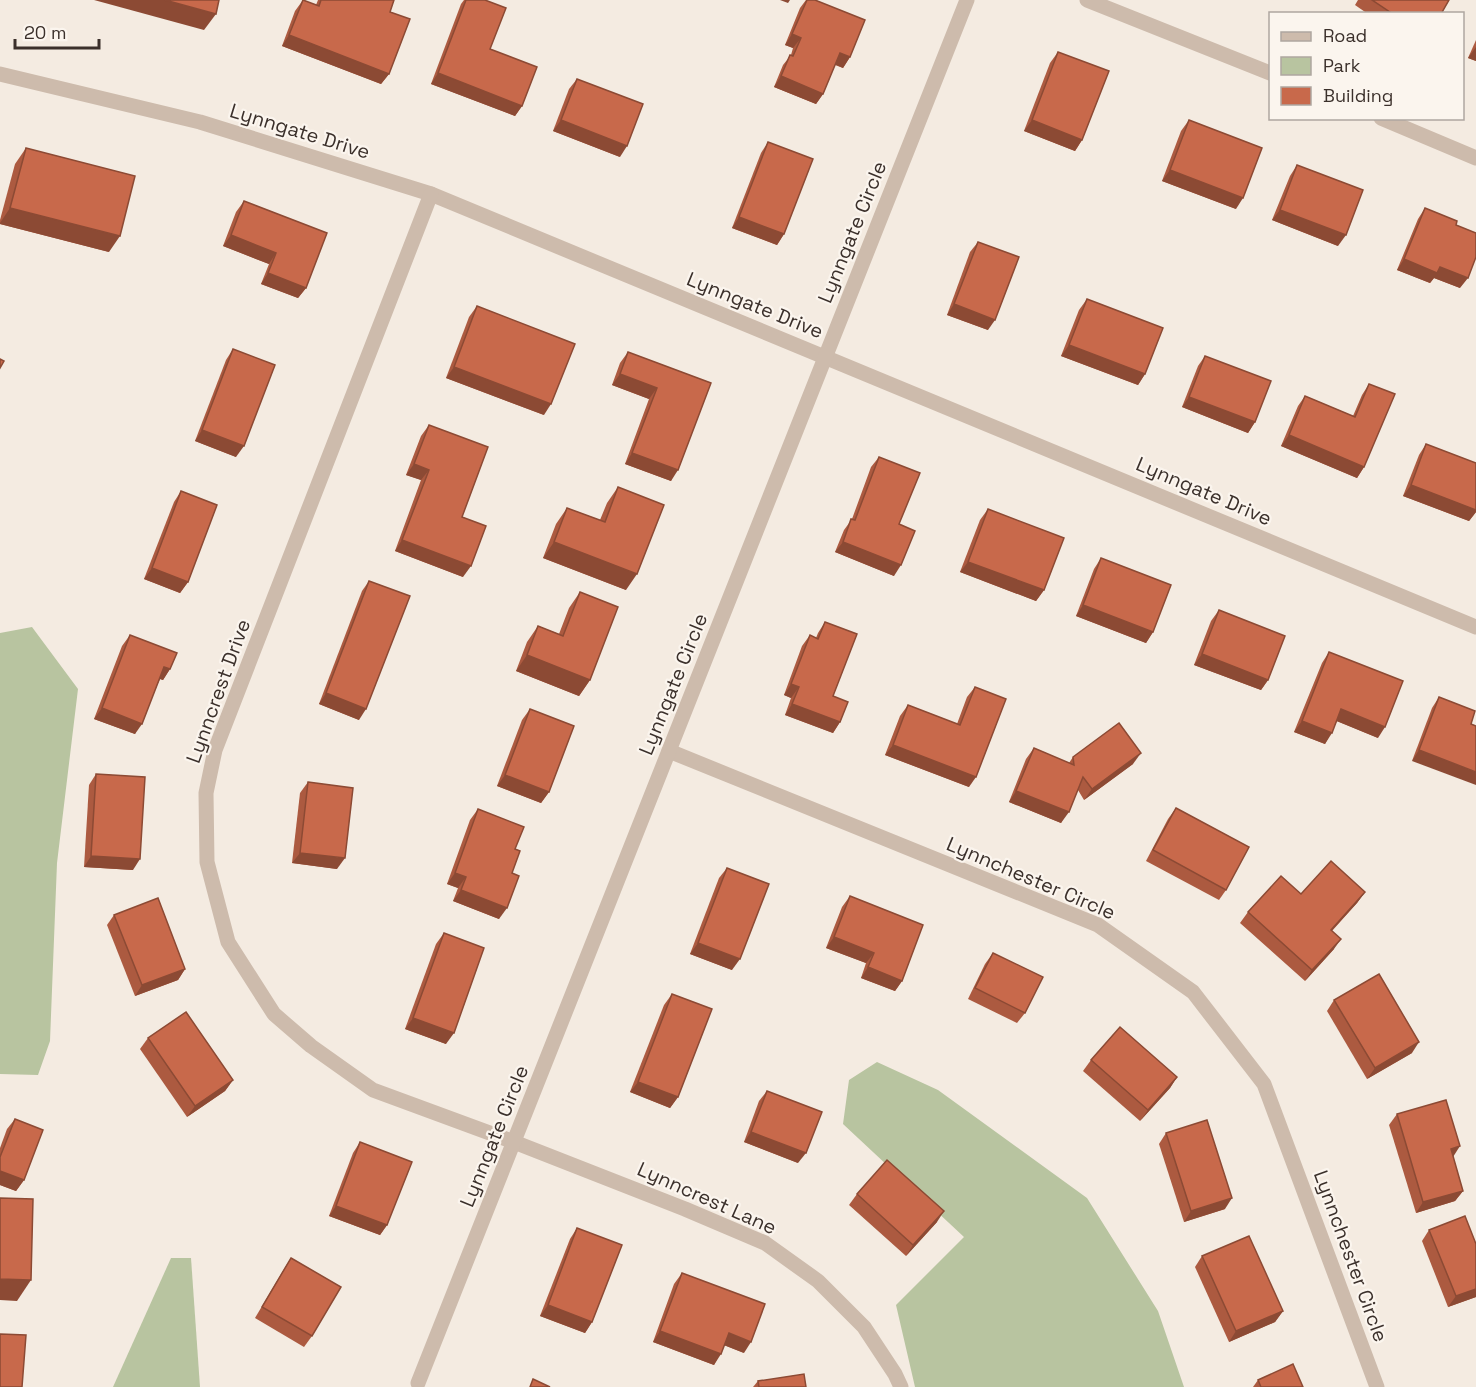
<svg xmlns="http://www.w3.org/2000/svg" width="1476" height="1387" font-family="'Space Grotesk',sans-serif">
	<rect width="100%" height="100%" fill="#f4ebe1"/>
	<g fill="#b8c4a0">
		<polygon points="32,627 78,689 57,863 50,1041 38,1075 0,1074 0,633"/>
		<polygon points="877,1062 938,1090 1087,1198 1158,1311 1184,1387 915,1387 896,1305 964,1237 843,1124 849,1080"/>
		<polygon points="171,1258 191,1258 200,1387 113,1387"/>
	</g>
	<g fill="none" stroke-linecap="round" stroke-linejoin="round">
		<g stroke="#cdbbac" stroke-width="15">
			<polyline points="1087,0 1270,73"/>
			<polyline points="0,74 200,122 431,194 1476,627"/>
			<polyline points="1381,118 1476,158"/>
			<polyline points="431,194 215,750 206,793 207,862 228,942 274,1014 311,1046 373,1090 514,1142 685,1209 765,1243 818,1281 864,1327 895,1374 901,1387"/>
			<polyline points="669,751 1098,925 1193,992 1264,1084 1377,1387"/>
			<polyline points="418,1383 967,0"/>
		</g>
	</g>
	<g fill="#ac5a40">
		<polygon points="303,0 316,5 318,0 394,0 390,12 389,74 381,84 282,46 295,11"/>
		<polygon points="464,0 485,0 490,49 522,106 515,116 431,84 461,4"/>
		<polygon points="806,0 815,0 850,57 843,68 835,65 823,94 816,104 774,87 783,65 791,55 793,48 785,45 800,8"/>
		<polygon points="1358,0 1449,0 1441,14 1368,14 1355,5"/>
		<polygon points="1476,40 1476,61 1468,58"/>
		<polygon points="1058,52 1082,140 1075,151 1024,131 1050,63"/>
		<polygon points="577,79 620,157 553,131 569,89"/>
		<polygon points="1189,120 1236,209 1162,181 1181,131"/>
		<polygon points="768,142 784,234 777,245 732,228 761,153"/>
		<polygon points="26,148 109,252 0,224 0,220 15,164"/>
		<polygon points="1297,165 1338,246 1272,220 1290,176"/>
		<polygon points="244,201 306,288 298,298 261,284 269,264 223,246 236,212"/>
		<polygon points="1425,208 1456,225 1460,288 1434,278 1430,283 1397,270 1418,219"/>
		<polygon points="978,242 988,330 947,315 970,252"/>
		<polygon points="1087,299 1145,374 1138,385 1061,356 1079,310"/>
		<polygon points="477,306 544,415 446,378 469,317"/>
		<polygon points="233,349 236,457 195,441 226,360"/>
		<polygon points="628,352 711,383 671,481 625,464 649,399 612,385 620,363"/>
		<polygon points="1205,356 1255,422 1248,433 1182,407 1198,366"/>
		<polygon points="1369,384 1364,467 1357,478 1281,446 1298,406 1305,396 1353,416 1362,395"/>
		<polygon points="429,425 463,577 395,551 421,480 406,475 421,436"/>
		<polygon points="1426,444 1476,510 1476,512 1469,521 1403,496 1419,455"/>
		<polygon points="879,457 899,524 894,576 835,552 844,530 852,519 871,467"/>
		<polygon points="618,487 626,590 543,558 556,524 567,508 600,520 607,503"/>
		<polygon points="181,491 188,582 180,593 144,579 174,502"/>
		<polygon points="988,509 1044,590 1036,601 960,572 980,520"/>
		<polygon points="1101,558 1153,632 1146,643 1076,616 1094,569"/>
		<polygon points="369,581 359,720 319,704 362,591"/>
		<polygon points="580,592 590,680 579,696 516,671 527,642 538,626 559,634 569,608"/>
		<polygon points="1219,610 1268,680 1261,690 1194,665 1211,621"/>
		<polygon points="825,622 833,696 840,722 833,733 785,715 791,698 784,695 802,646 810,635 816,638 818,633"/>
		<polygon points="130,635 170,669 163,680 160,679 135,734 94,719 122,646"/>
		<polygon points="1329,652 1378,738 1337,721 1325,744 1294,732 1322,663"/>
		<polygon points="975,687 969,787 885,755 900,716 908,705 957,724 967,697"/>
		<polygon points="1439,697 1475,711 1412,761 1432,708"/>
		<polygon points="530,709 549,792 541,803 497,786 522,720"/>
		<polygon points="1034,748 1069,763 1073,757 1133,764 1084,800 1078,790 1061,823 1009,802 1026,759"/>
		<polygon points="96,774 133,870 84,867 89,785"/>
		<polygon points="308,782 337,869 292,863 300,793"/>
		<polygon points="1176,808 1226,890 1219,900 1146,861 1168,819"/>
		<polygon points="478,809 515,849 499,919 453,901 458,888 447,884 470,820"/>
		<polygon points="727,868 732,970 690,954 719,878"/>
		<polygon points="1365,892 1357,903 1332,931 1334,949 1305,981 1240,923 1248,912"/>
		<polygon points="850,896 902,981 895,991 861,978 866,963 826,948 842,907"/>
		<polygon points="114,915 185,969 178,980 135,996 107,925"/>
		<polygon points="444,933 446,1044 405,1029 436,944"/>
		<polygon points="993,953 1025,1013 1017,1023 968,999 985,964"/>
		<polygon points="672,994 678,1097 670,1108 630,1092 664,1005"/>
		<polygon points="1334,1000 1412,1053 1367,1079 1327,1011"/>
		<polygon points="148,1038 233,1080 225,1091 187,1117 140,1049"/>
		<polygon points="1091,1060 1177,1077 1170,1088 1140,1121 1083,1071"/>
		<polygon points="767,1091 798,1163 744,1142 759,1101"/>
		<polygon points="1397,1114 1453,1157 1463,1191 1455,1201 1416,1213 1389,1125"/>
		<polygon points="15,1119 24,1180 16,1191 0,1185 0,1148 7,1129"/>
		<polygon points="1166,1133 1225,1209 1184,1222 1159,1144"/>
		<polygon points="360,1142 387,1225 380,1235 329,1216 353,1153"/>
		<polygon points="857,1194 937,1222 906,1256 849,1205"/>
		<polygon points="577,1228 592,1322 585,1333 540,1316 570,1239"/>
		<polygon points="1429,1230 1476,1244 1476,1297 1448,1307 1422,1241"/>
		<polygon points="1202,1256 1283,1311 1275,1322 1229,1342 1195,1267"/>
		<polygon points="291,1258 312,1336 304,1347 255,1318 284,1269"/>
		<polygon points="682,1273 744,1353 724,1345 714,1365 653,1342 674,1284"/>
		<polygon points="1258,1380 1303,1387 1253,1387"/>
		<polygon points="758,1381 806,1387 753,1387"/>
	</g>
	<g fill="#8c4a34">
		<polygon points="94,0 165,0 216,14 204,30"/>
		<polygon points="780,0 790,0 788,3"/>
		<polygon points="792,34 801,38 793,48 785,45"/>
		<polygon points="289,35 389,74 381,84 282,46"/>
		<polygon points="1476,47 1476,61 1468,58"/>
		<polygon points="840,53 850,57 843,68 832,63"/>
		<polygon points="438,73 522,106 515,116 431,84"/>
		<polygon points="781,76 823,94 816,104 774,87"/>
		<polygon points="561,120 627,146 620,157 553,131"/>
		<polygon points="1032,120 1082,140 1075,151 1024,131"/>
		<polygon points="1170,170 1243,198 1236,209 1162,181"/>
		<polygon points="10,208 120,236 109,252 0,224 0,223"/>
		<polygon points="1280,210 1346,235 1338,246 1272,220"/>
		<polygon points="739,217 784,234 777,245 732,228"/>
		<polygon points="231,235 276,253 269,264 223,246"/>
		<polygon points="1404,259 1440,267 1468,278 1460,288 1434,278 1430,283 1397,270"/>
		<polygon points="268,273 306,288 298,298 261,284"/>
		<polygon points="954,304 995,320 988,330 947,315"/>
		<polygon points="1069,345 1145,374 1138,385 1061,356"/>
		<polygon points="454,367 551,404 544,415 446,378"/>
		<polygon points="620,374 657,388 649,399 612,385"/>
		<polygon points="1189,397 1255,422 1248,433 1182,407"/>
		<polygon points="202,430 244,446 236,457 195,441"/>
		<polygon points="1289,435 1364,467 1357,478 1281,446"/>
		<polygon points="632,453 678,470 671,481 625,464"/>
		<polygon points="414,464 429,470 421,480 406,475"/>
		<polygon points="1411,485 1476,510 1476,512 1469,521 1403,496"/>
		<polygon points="402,540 471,566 463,577 395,551"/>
		<polygon points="554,542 637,574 626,590 543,558"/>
		<polygon points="843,542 901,565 894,576 835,552"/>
		<polygon points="968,562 1044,590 1036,601 960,572"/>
		<polygon points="152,568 188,582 180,593 144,579"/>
		<polygon points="1083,605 1153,632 1146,643 1076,616"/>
		<polygon points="1202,654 1268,680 1261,690 1194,665"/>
		<polygon points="527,655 590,680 579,696 516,671"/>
		<polygon points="164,667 170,669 163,680 157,678"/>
		<polygon points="791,684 799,687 791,698 784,695"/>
		<polygon points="326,693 366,709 359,720 319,704"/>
		<polygon points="792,704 840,722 833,733 785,715"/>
		<polygon points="102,708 142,724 135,734 94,719"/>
		<polygon points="1341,709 1385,727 1378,738 1334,720"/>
		<polygon points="1302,721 1332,733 1325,744 1294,732"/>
		<polygon points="893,745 976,777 969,787 885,755"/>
		<polygon points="1419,750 1476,772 1476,785 1412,761"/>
		<polygon points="1141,753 1133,764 1084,800 1092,789"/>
		<polygon points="505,775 549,792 541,803 497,786"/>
		<polygon points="1016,791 1069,812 1061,823 1009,802"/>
		<polygon points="300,853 345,858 337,869 292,863"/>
		<polygon points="91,856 140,859 133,870 84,867"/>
		<polygon points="455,873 466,877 458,888 447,884"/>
		<polygon points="461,890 507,908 499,919 453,901"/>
		<polygon points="1365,892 1357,903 1323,940 1331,930"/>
		<polygon points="834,937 874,953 866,963 826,948"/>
		<polygon points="1341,939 1334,949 1305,981 1312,970"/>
		<polygon points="698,943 740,959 732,970 690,954"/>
		<polygon points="868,967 902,981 895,991 861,978"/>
		<polygon points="185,969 178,980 135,996 142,985"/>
		<polygon points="413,1018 454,1033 446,1044 405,1029"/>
		<polygon points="1419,1042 1412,1053 1367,1079 1375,1068"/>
		<polygon points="1177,1077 1170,1088 1140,1121 1148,1110"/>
		<polygon points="233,1080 225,1091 187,1117 195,1106"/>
		<polygon points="638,1082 678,1097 670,1108 630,1092"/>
		<polygon points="751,1132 806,1153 798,1163 744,1142"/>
		<polygon points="1460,1146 1453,1157 1451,1149"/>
		<polygon points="0,1171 24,1180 16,1191 0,1185"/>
		<polygon points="1463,1191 1455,1201 1416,1213 1423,1202"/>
		<polygon points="1232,1198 1225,1209 1184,1222 1191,1211"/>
		<polygon points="336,1206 387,1225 380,1235 329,1216"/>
		<polygon points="944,1211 937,1222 906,1256 913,1245"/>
		<polygon points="0,1279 31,1280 17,1301 0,1300"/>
		<polygon points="1476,1289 1476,1297 1448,1307 1456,1296"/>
		<polygon points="548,1305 592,1322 585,1333 540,1316"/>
		<polygon points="1283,1311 1275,1322 1229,1342 1236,1331"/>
		<polygon points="660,1331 721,1354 714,1365 653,1342"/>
		<polygon points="729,1333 751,1342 744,1353 721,1344"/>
	</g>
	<g fill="#c8694b" stroke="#8c4a34" stroke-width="1.5">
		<polygon points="165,0 219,0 216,14"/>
		<polygon points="303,0 319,6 321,0 394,0 390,12 410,19 389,74 289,35"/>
		<polygon points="466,0 485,0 506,8 490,49 537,67 522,106 438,73"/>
		<polygon points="807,0 815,0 865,20 850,57 840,53 823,94 781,76 790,55 793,56 801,38 792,34"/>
		<polygon points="1372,0 1449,0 1441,14 1393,14"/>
		<polygon points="1058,52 1109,71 1082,140 1032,120"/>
		<polygon points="577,79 643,104 627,146 561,120"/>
		<polygon points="1189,120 1262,148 1243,198 1170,170"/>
		<polygon points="768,142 813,159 784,234 739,217"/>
		<polygon points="26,148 135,176 120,236 10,208"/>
		<polygon points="1297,165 1363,190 1346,235 1280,210"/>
		<polygon points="244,201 327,233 306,288 268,273 276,253 231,235"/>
		<polygon points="1425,208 1457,221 1456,225 1476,233 1476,257 1468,278 1440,267 1437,273 1404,259"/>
		<polygon points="978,242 1019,257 995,320 954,304"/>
		<polygon points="1087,299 1163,328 1145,374 1069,345"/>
		<polygon points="477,306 575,344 551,404 454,367"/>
		<polygon points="233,349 275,365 244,446 202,430"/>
		<polygon points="628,352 711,383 678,470 632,453 657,388 620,374"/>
		<polygon points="1205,356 1271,381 1255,422 1189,397"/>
		<polygon points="0,359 4,361 0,368"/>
		<polygon points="1369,384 1395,394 1364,467 1289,435 1305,396 1355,417"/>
		<polygon points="429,425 488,447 462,517 486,526 471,566 402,540 429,470 414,464"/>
		<polygon points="1426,444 1476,463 1476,510 1411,485"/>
		<polygon points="879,457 920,473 899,524 915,531 901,565 843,542 851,519 855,520"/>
		<polygon points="618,487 664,505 637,574 554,542 567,508 605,522"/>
		<polygon points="181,491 217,505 188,582 152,568"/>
		<polygon points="988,509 1064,538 1044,590 968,562"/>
		<polygon points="1101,558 1171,585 1153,632 1083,605"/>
		<polygon points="369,581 410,596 366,709 326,693"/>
		<polygon points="580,592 618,607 590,680 527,655 538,626 563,636"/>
		<polygon points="1219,610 1285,636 1268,680 1202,654"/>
		<polygon points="825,622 857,634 833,696 848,702 840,722 792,704 799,687 791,684 810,635 818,639"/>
		<polygon points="130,635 177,653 170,669 164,667 142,724 102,708"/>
		<polygon points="1329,652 1403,681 1385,727 1341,709 1332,733 1302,721"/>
		<polygon points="975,687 1006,699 976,777 893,745 908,705 960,725"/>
		<polygon points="1439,697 1475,711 1471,724 1476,726 1476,772 1419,750"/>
		<polygon points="530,709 574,726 549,792 505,775"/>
		<polygon points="1119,723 1141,753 1092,789 1083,777 1069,812 1016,791 1034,748 1074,765 1073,757"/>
		<polygon points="96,774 145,777 140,859 91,856"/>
		<polygon points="308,782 353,788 345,858 300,853"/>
		<polygon points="1176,808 1249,847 1226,890 1153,850"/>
		<polygon points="478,809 524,827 515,849 520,851 512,873 519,876 507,908 461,890 466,877 455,873"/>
		<polygon points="1331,861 1365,892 1331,930 1341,939 1312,970 1248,912 1281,876 1301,894"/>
		<polygon points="727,868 769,884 740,959 698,943"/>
		<polygon points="850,896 923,925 902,981 868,967 874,953 834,937"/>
		<polygon points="158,898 185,969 142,985 114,915"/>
		<polygon points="444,933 484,948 454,1033 413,1018"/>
		<polygon points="993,953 1043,977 1025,1013 975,988"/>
		<polygon points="1379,974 1419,1042 1375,1068 1334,1000"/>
		<polygon points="672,994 712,1009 678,1097 638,1082"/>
		<polygon points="186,1012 233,1080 195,1106 148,1038"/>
		<polygon points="1120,1027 1177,1077 1148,1110 1091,1060"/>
		<polygon points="767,1091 822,1112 806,1153 751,1132"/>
		<polygon points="1446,1100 1460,1146 1451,1149 1463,1191 1423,1202 1397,1114"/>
		<polygon points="15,1119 43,1130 24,1180 0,1171 0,1157"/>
		<polygon points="1207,1120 1232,1198 1191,1211 1166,1133"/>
		<polygon points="360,1142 412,1162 387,1225 336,1206"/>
		<polygon points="887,1160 944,1211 913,1245 857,1194"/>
		<polygon points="0,1198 33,1199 31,1280 0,1279"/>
		<polygon points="1465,1216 1476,1244 1476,1289 1456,1296 1429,1230"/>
		<polygon points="577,1228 622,1245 592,1322 548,1305"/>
		<polygon points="1249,1236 1283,1311 1236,1331 1202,1256"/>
		<polygon points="291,1258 341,1287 312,1336 262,1307"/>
		<polygon points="682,1273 765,1304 751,1342 729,1333 721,1354 660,1331"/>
		<polygon points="0,1334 26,1335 22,1387 0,1387"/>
		<polygon points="1293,1364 1303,1387 1261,1387 1258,1380"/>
		<polygon points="804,1374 806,1387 759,1387 758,1381"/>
		<polygon points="533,1379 550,1387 530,1387"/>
	</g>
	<g text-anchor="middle" stroke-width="4.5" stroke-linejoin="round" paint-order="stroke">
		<g font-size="20" fill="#3b302b" stroke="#fbf5ee">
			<text transform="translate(300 131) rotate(17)" y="7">Lynngate Drive</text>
			<text transform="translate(852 232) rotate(-68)" y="7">Lynngate Circle</text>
			<text transform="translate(755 305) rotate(22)" y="7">Lynngate Drive</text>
			<text transform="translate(1204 491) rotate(23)" y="7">Lynngate Drive</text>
			<text transform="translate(673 684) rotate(-68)" y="7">Lynngate Circle</text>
			<text transform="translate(218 691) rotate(-70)" y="7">Lynncrest Drive</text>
			<text transform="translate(1031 878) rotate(23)" y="7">Lynnchester Circle</text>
			<text transform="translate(494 1136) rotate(-68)" y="7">Lynngate Circle</text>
			<text transform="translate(707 1198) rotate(24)" y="7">Lynncrest Lane</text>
			<text transform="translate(1351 1256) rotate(70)" y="7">Lynnchester Circle</text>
		</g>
	</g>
	<rect x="1269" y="12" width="195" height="108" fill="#fbf5ee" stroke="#aea6a0" stroke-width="1.5"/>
	<rect x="1281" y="32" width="30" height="9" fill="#cdbbac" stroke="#aea6a0" stroke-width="1.5"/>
	<text x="1323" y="42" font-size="18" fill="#3b302b">Road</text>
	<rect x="1281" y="57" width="30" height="18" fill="#b8c4a0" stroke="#aea6a0" stroke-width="1.5"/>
	<text x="1323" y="72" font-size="18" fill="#3b302b">Park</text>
	<rect x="1281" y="87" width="30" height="18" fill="#c8694b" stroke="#aea6a0" stroke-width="1.5"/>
	<text x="1323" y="102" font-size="18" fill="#3b302b">Building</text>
	<path d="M15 39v9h84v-9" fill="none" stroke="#3b302b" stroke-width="3"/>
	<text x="24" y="39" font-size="18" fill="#3b302b" stroke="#fbf5ee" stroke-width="4.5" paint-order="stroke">20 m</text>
</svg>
